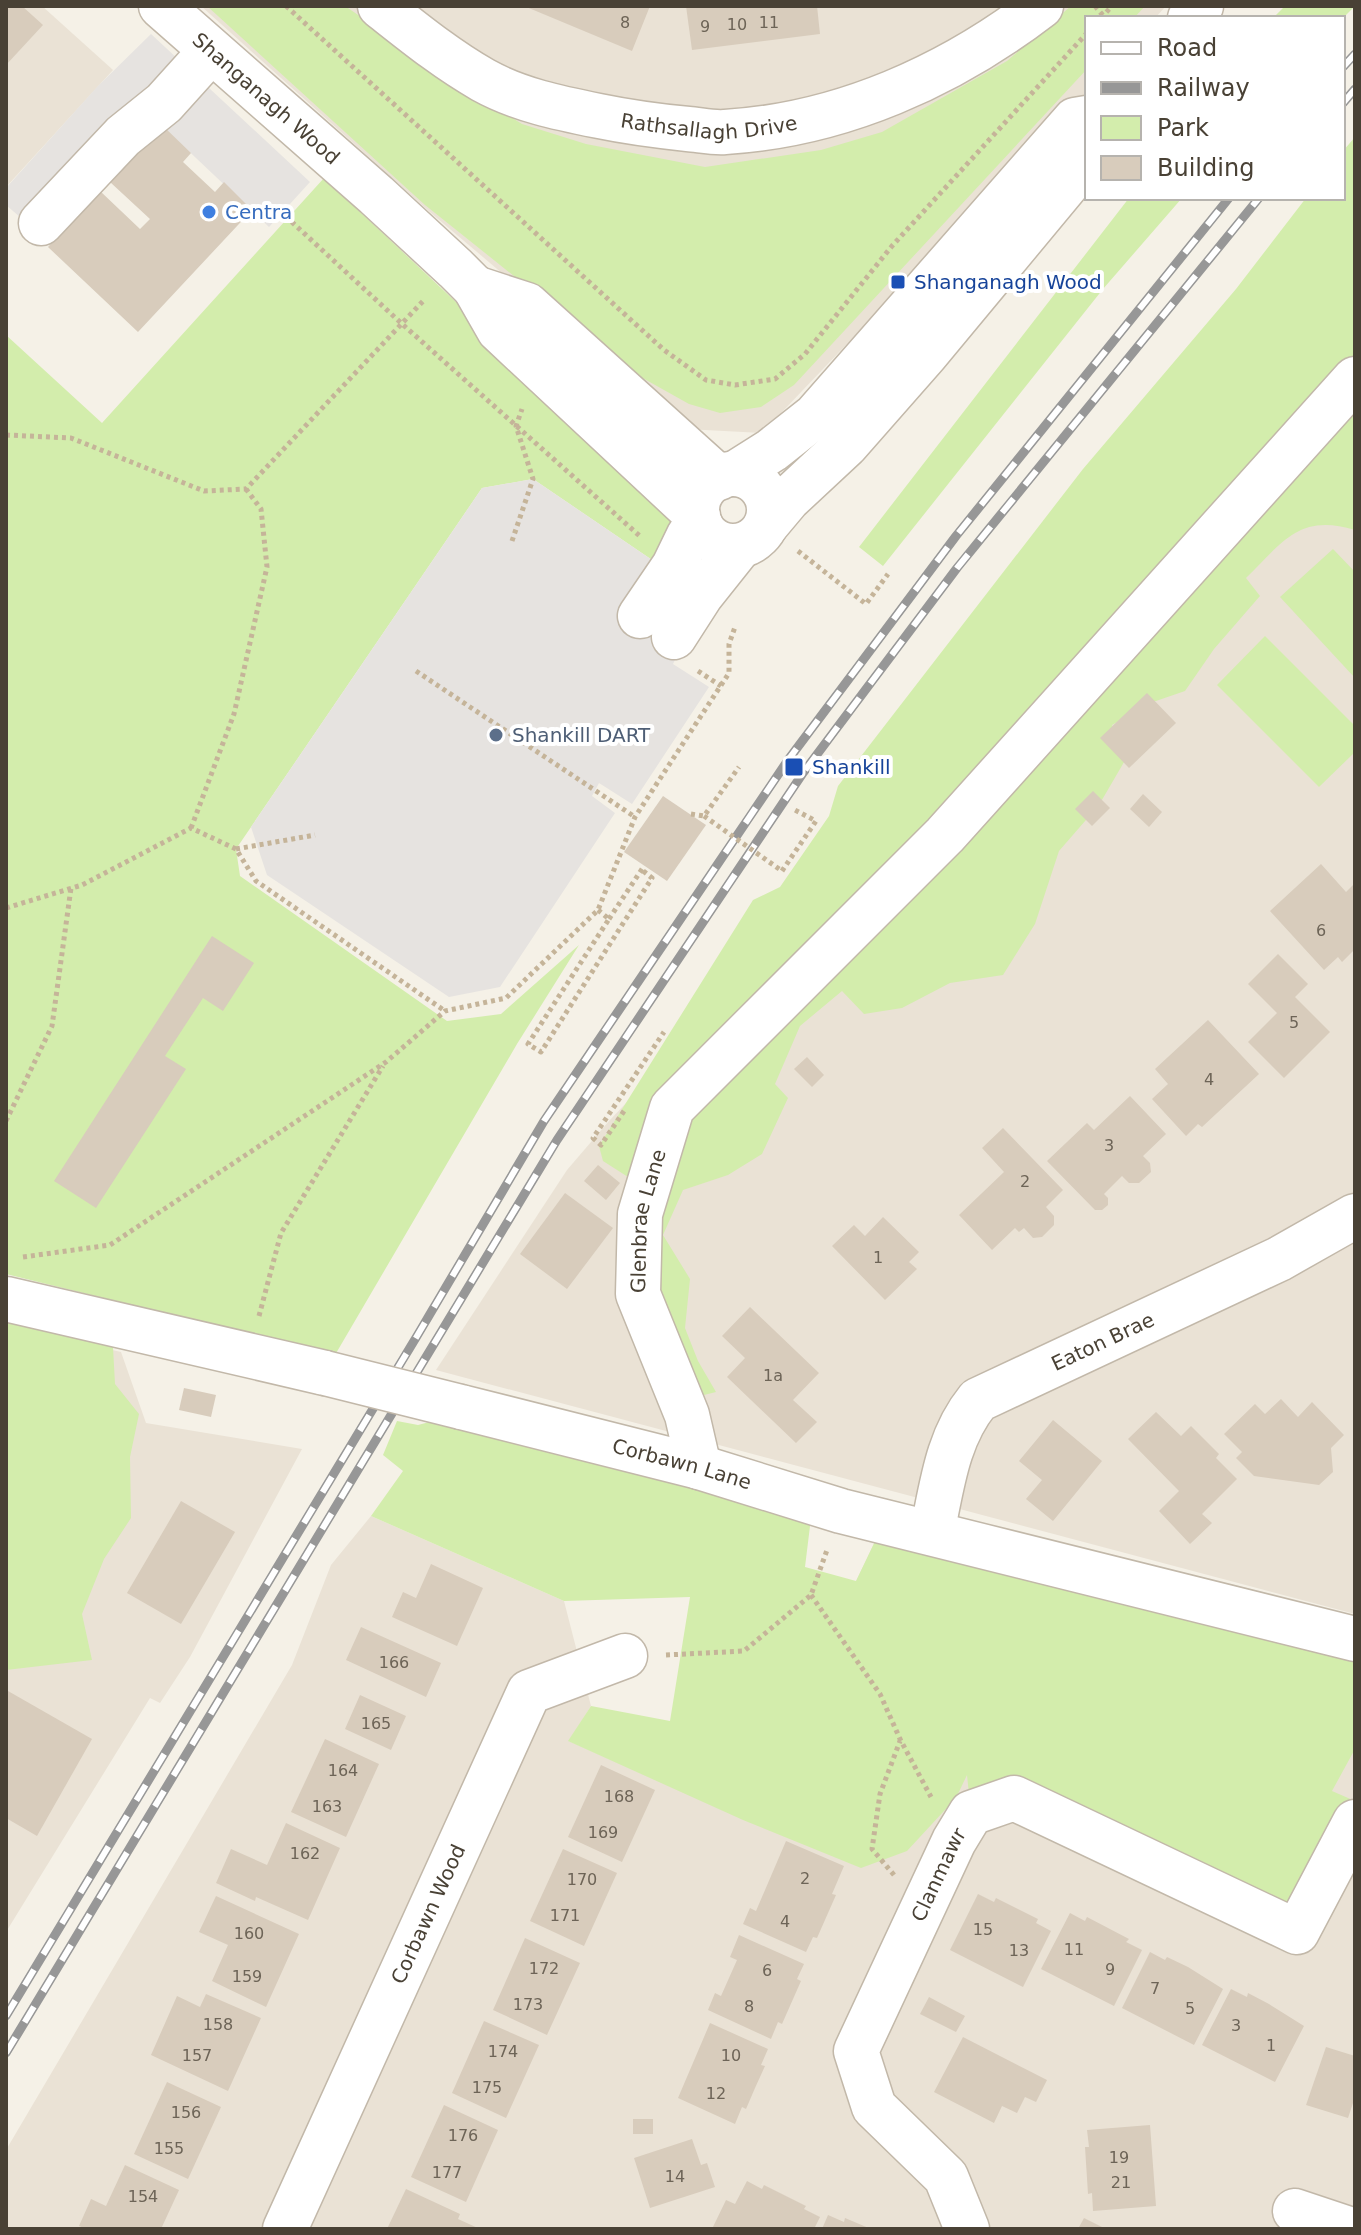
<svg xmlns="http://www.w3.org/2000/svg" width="1361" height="2235" font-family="'DejaVu Sans',sans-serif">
	<rect width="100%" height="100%" fill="#f5f1e7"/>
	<g fill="#eae2d5">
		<polygon points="6,6 42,6 113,70 6,187"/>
		<polygon points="201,6 1166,6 1155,18 1087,18 1087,92 762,433 686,429 431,213"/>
		<polygon points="1355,336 1355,1614 436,1370 567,1170 609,1121"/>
		<polygon points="6,1325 121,1352 146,1423 302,1449 190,1657 160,1703 150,1698 6,1932"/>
		<polygon points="371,1516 564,1601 591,1706 569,1741 743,1819 879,1533 1355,1660 1355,2229 6,2229 6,2150 292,1665 331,1565"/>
	</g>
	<g fill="#d3edac">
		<polygon points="207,6 345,6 472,93 522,124 586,144 705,167 821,150 882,132 1007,61 1071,6 1145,6 1134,18 1087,18 1087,69 794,385 761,407 720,413 689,404 639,376 425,205"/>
		<polygon points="1285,6 1355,6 1343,18 1273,18"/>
		<path d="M1355 137V530C1299 513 1283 542 1246 578L1260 596 1214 649 1185 691 1153 702 1112 725 1127 757 1099 805 1059 851 1035 924 1003 975 950 983 902 1008 864 1014 842 991 800 1026 775 1084 788 1098 762 1154 728 1175 683 1190 663 1235 690 1279 685 1328 698 1361 716 1392 680 1401 638 1204 628 1177 603 1161 599 1146 753 900 780 887 829 816 838 786 1083 469 1236 289 1306 198H1343V151Z"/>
		<path d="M324 178 656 490C674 522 678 532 658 564L533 479 482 488 236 849 240 876 447 1021 501 1014 579 945 517 1044 335 1355 6 1274V335L102 423Z"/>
		<polygon points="1129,198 1182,198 1103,289 883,566 859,547"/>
		<polygon points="1333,549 1355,572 1355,678 1280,597"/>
		<polygon points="1265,636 1355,726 1355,752 1319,787 1217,685"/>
		<polygon points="6,1321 113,1347 115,1384 139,1414 130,1457 131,1518 104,1559 82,1614 92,1660 6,1670"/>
		<polygon points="437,1420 811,1518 805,1567 856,1581 879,1533 1355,1660 1355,1749 1332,1791 1355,1801 1297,1932 1014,1798 971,1813 967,1775 956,1798 907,1851 861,1868 743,1820 568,1741 591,1706 670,1721 690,1597 564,1601 371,1516 403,1471 383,1455 397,1421 418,1425"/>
	</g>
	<g fill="#e6e3e0">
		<polygon points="151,34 310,182 269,227 159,123 49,242 6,205 6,188 97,87"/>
		<polygon points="533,479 658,564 692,624 673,664 709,687 632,804 599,783 592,796 615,813 500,987 449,997 267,875 251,827 482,488"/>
	</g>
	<g fill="#d8ccbc">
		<polygon points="6,6 22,6 43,25 6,65"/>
		<polygon points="524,6 650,6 632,51"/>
		<polygon points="686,6 817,6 820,34 692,50"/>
		<polygon points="163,126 191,153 183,162 215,192 224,182 252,210 138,332 48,247 100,191 140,229 150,219 110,182"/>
		<polygon points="1147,693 1176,723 1129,768 1100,738"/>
		<polygon points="1093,791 1110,808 1092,826 1075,809"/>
		<polygon points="1143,794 1162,812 1149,827 1130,809"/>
		<polygon points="663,796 706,825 667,881 624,852"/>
		<polygon points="1321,864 1346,892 1355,883 1355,949 1342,962 1338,957 1324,970 1270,911"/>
		<polygon points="212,936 254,963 223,1011 203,998 165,1056 186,1069 96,1208 54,1181"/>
		<polygon points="1278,954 1308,984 1295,997 1330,1032 1284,1078 1248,1042 1277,1013 1248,984"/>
		<polygon points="1208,1020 1259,1074 1202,1127 1198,1124 1186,1136 1152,1099 1168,1084 1155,1069"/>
		<polygon points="807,1057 824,1075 812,1087 794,1069"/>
		<polygon points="1130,1096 1166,1134 1143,1156 1150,1163 1151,1172 1139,1183 1129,1183 1122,1176 1104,1194 1108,1198 1108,1205 1102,1210 1095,1210 1047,1161 1087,1123 1094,1130"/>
		<polygon points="1003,1128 1063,1190 1046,1207 1054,1216 1054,1225 1042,1237 1033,1238 1024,1228 1019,1232 1015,1228 992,1250 959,1215 1004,1172 982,1148"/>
		<polygon points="598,1165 620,1183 606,1200 584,1181"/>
		<polygon points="565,1193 613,1228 567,1289 520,1254"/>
		<polygon points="883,1217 919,1252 909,1262 917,1269 885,1300 832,1246 854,1225 865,1236"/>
		<polygon points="750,1307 819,1373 793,1400 817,1422 796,1443 727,1377 745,1358 722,1336"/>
		<polygon points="184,1388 216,1395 211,1417 179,1410"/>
		<polygon points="1281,1399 1298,1417 1312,1402 1344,1435 1331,1448 1333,1472 1319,1485 1254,1476 1236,1458 1242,1452 1224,1434 1255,1404 1265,1414"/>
		<polygon points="1156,1412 1181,1436 1191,1426 1219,1454 1216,1458 1237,1479 1202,1514 1212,1523 1190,1544 1159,1511 1179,1491 1128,1439"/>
		<polygon points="1053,1420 1102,1461 1053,1521 1026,1499 1042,1480 1019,1461"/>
		<polygon points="181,1501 235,1532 181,1624 127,1593"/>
		<polygon points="431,1564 483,1588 457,1646 392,1617 403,1592 416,1598"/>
		<polygon points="361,1627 441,1663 426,1697 346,1660"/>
		<polygon points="8,1691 92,1739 37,1836 6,1818"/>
		<polygon points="360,1695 406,1716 391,1750 345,1729"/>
		<polygon points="325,1739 379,1764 346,1837 291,1812"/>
		<polygon points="601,1765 655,1790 622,1862 568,1837"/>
		<polygon points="286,1823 340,1848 308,1920 256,1897 255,1901 216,1883 231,1849 267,1865"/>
		<polygon points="786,1841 844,1866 832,1894 836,1895 817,1938 813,1937 806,1952 743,1924 750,1908 756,1911"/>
		<polygon points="563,1849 617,1873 584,1946 530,1921"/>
		<polygon points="978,1894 994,1902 996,1898 1038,1919 1036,1923 1051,1931 1023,1987 950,1950"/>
		<polygon points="216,1896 299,1934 266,2007 212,1981 228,1945 199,1932"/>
		<polygon points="1070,1913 1085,1921 1087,1917 1129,1939 1126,1942 1142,1950 1114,2006 1041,1969"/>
		<polygon points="739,1935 804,1964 797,1979 801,1981 782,2024 778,2022 771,2039 708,2010 715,1993 721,1996 737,1960 730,1957"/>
		<polygon points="525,1938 580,1963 547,2035 493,2010"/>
		<polygon points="1150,1952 1165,1960 1167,1957 1188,1967 1223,1989 1194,2045 1122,2008"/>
		<polygon points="1231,1989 1247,1997 1248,1993 1269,2004 1304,2026 1275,2082 1202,2045"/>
		<polygon points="206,1994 261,2018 228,2091 151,2055 177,1996 200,2007"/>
		<polygon points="929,1997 965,2016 956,2032 920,2014"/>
		<polygon points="484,2021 539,2045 506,2118 452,2093"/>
		<polygon points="710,2023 768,2049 761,2065 765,2066 755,2088 746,2109 742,2107 735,2124 678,2098"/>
		<polygon points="963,2037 1047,2080 1036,2102 1025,2097 1017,2113 1002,2106 994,2123 934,2092"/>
		<polygon points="1326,2047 1355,2056 1355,2097 1348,2118 1306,2105"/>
		<polygon points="167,2082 221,2107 188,2179 134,2154"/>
		<polygon points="444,2105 498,2130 466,2202 411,2177"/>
		<rect x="633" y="2119" width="20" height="15"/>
		<polygon points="1150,2125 1156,2206 1093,2211 1092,2193 1088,2194 1085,2147 1089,2147 1087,2130"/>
		<polygon points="692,2139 701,2165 707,2163 715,2187 650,2208 634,2158"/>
		<polygon points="125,2165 179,2190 161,2229 86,2229 79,2226 91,2199 106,2206"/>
		<polygon points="747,2181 762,2189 764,2185 806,2206 804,2209 820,2217 814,2229 712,2229 726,2200 735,2204"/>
		<polygon points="406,2189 460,2214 458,2219 480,2229 387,2229"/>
		<polygon points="828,2215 844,2222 845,2218 871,2229 822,2229"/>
		<polygon points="1084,2218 1106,2229 1078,2229"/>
	</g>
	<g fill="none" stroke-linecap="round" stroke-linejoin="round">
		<g stroke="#c2b8a9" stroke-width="47">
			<g id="minor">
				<path id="s1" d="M161 6 376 195 456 269 475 288 499 330 698 516"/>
				<path id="s2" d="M380 6C413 32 446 59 483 80 519 100 559 108 599 116 628 122 658 126 688 129 700 130 713 133 725 132 841 125 950 76 1041 6"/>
				<polyline points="1190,18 1201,6"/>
				<polyline points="41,223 123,136 164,103 210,52"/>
				<polyline points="475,288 527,305 719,478"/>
				<polyline points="734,474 772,450 815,416 1075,120 1087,118"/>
				<circle cx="733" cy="510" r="36"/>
				<polyline points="767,524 788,499 846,445 926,354 1087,160"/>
				<polyline points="640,616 674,566 689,535 701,526"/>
				<polyline points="674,637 701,595 740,546"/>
				<polyline points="6,1299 325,1373"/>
				<path id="s3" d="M461 1407 699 1467 841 1511 1355 1639"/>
				<path id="s4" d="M699 1467 687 1415 638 1294 640 1214 672 1108 945 835 1355 379"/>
				<path id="s5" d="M932 1533C942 1486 947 1438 978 1400L1279 1259 1355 1216"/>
				<polyline points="1295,2211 1349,2229"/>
				<path id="s6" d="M285 2229 529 1692 625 1656"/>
				<path id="s7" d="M967 2229 946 2177 874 2107 856 2051 954 1841 971 1813 1014 1798 1297 1932 1355 1822"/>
			</g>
		</g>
		<g stroke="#c5b499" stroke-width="5" stroke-dasharray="4 4" stroke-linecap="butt">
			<polyline points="286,6 664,350 706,380 735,385 775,379 805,354 892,246 1087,33"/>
			<polyline points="1095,6 1105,18"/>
			<polyline points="1101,18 1112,6"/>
			<polyline points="280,211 401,323 642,538"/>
			<polyline points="6,435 71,438 204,491 246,489 425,299"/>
			<polyline points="512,541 533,479 516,426 522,409"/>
			<polyline points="798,551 866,604 888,574"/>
			<polyline points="416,671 635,817"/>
			<polyline points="698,671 721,686"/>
			<polyline points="691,814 704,816 739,767"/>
			<polyline points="191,828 234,714 267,567 261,509 246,489"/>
			<polyline points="236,849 315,835"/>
			<polyline points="782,871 816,821 793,809"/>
			<polyline points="6,908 82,885 191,828 236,849 256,881 445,1011"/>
			<polyline points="598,910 609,919 528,1044 541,1052 652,878 642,870"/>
			<polyline points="609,919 644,866"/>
			<polyline points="624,1111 601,1145 593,1138 664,1032"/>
			<polyline points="6,1121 52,1026 71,888"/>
			<polyline points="23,1257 110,1245 386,1062 445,1011 506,998 598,910 635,817 729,673 729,644 735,627"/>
			<polyline points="259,1316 281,1233 383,1066"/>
			<polyline points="811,1595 880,1694 900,1739 931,1797"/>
			<polyline points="666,1655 744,1651 811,1595 827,1550"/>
			<polyline points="894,1875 872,1849 880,1794 900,1741"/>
		</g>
		<use href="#minor" stroke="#fff" stroke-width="44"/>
		<g stroke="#979797" stroke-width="9">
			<g id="rail">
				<polyline points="1343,67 1355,54"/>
				<polyline points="1343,103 1355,89"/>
				<polyline points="6,2016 417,1336 544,1121 788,760 956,536 1229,198"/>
				<polyline points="6,2053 557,1140 803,773 957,568 1259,198"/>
			</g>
		</g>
		<use href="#rail" stroke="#fff" stroke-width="6" stroke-dasharray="18" stroke-linecap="butt"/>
		<g stroke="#c2b8a9" stroke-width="47" stroke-linecap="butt">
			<polyline id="minor-bridge" points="325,1373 461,1407"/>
		</g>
		<polyline stroke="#c5b499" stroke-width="5" stroke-dasharray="4 4" stroke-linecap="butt" points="704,816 782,871"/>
		<use href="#minor-bridge" stroke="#fff" stroke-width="44"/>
	</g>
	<circle fill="#3f7fe0" stroke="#fff" stroke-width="3" cx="209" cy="212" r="8"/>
	<g fill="#1a4fb4" stroke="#fff" stroke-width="3">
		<rect x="890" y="274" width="16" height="16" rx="4"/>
		<rect x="784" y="757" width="20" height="20" rx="4"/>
	</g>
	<circle fill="#5c6f8a" stroke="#fff" stroke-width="3" cx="496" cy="735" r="8"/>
	<g text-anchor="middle" stroke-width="8" stroke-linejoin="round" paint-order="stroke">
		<g font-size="16" fill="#6d6457">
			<text x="625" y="28">8</text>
			<text x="769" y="28">11</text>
			<text x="737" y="30">10</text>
			<text x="705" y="32">9</text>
			<text x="1321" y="936">6</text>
			<text x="1294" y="1028">5</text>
			<text x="1209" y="1085">4</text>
			<text x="1109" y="1151">3</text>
			<text x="1025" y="1187">2</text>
			<text x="878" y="1263">1</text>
			<text x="773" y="1381">1a</text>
			<text x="394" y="1668">166</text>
			<text x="376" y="1729">165</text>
			<text x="343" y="1776">164</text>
			<text x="619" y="1802">168</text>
			<text x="327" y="1812">163</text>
			<text x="603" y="1838">169</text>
			<text x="305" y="1859">162</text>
			<text x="805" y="1884">2</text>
			<text x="582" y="1885">170</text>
			<text x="565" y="1921">171</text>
			<text x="785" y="1927">4</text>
			<text x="983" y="1935">15</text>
			<text x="249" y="1939">160</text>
			<text x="1074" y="1955">11</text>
			<text x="1019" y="1956">13</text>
			<text x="544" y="1974">172</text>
			<text x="1110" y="1975">9</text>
			<text x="767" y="1976">6</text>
			<text x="247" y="1982">159</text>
			<text x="1155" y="1994">7</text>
			<text x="528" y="2010">173</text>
			<text x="749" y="2012">8</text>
			<text x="1190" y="2014">5</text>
			<text x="218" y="2030">158</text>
			<text x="1236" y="2031">3</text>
			<text x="1271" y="2051">1</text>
			<text x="503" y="2057">174</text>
			<text x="197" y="2061">157</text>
			<text x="731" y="2061">10</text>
			<text x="487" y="2093">175</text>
			<text x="716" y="2099">12</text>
			<text x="186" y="2118">156</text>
			<text x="463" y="2141">176</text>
			<text x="169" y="2154">155</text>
			<text x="1119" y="2163">19</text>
			<text x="447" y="2178">177</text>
			<text x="675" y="2182">14</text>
			<text x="1121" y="2188">21</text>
			<text x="143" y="2202">154</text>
		</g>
		<g font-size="20" fill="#494135" stroke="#fff">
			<text dy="7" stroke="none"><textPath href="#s1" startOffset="140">Shanganagh Wood</textPath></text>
			<text dy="7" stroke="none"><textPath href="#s2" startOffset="360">Rathsallagh Drive</textPath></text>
			<text dy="7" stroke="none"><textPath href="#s4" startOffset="258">Glenbrae Lane</textPath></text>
			<text dy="7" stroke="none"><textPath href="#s5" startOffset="280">Eaton Brae</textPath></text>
			<text dy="7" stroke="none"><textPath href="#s3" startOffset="228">Corbawn Lane</textPath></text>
			<text dy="7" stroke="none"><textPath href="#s7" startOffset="410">Clanmawr</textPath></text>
			<text dy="7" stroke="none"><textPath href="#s6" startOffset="346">Corbawn Wood</textPath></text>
		</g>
		<g font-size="20" fill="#366cbe" stroke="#fff" text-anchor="start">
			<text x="225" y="219">Centra</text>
		</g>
		<g font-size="20" fill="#164399" stroke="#fff" text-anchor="start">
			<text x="914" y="289">Shanganagh Wood</text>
			<text x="812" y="774">Shankill</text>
		</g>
		<g font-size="20" fill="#4e5e75" stroke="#fff" text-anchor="start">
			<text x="512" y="742">Shankill DART</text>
		</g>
	</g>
	<rect width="1361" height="2235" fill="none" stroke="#494135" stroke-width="16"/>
	<rect x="1085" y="16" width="260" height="184" fill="#ffffff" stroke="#b6b3ae" stroke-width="2"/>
	<rect x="1101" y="42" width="40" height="12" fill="#ffffff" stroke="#b6b3ae" stroke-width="2"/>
	<text x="1157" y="56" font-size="24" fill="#494135">Road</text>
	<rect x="1101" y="82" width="40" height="12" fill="#979797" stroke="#b6b3ae" stroke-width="2"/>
	<text x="1157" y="96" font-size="24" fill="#494135">Railway</text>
	<rect x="1101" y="116" width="40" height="24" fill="#d3edac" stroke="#b6b3ae" stroke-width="2"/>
	<text x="1157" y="136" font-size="24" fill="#494135">Park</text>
	<rect x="1101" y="156" width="40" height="24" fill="#d8ccbc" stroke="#b6b3ae" stroke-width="2"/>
	<text x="1157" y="176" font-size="24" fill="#494135">Building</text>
</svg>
